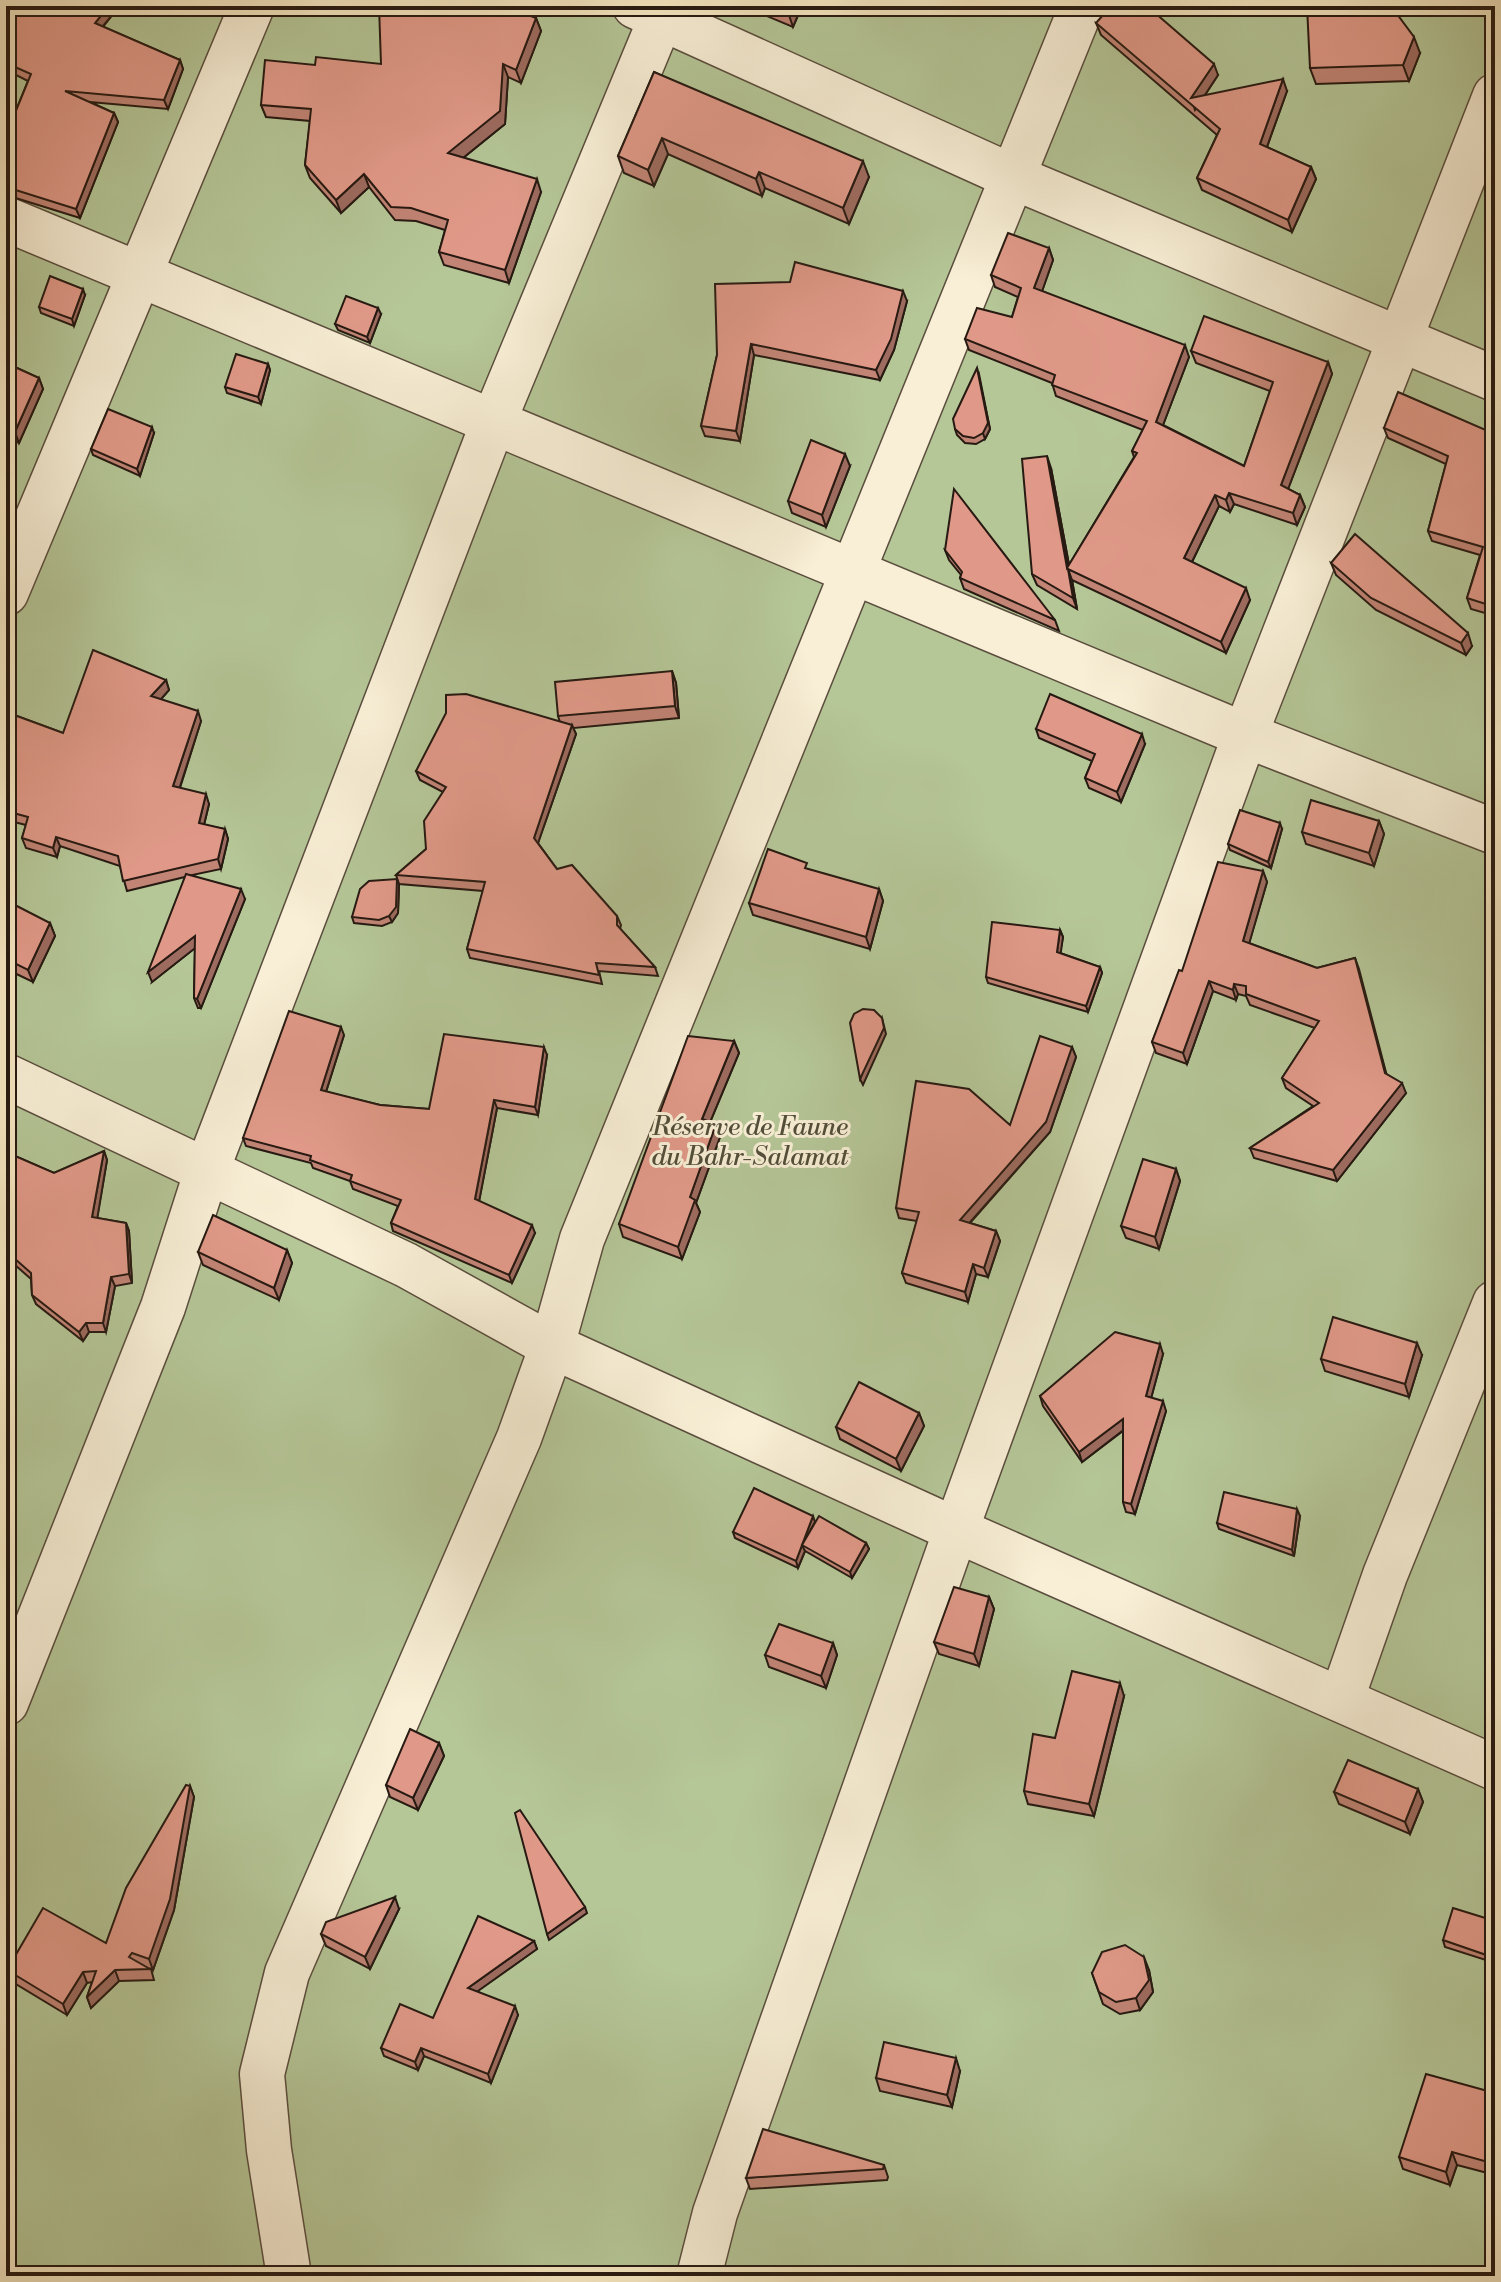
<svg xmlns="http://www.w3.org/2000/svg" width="1501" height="2282" font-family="'Libre Bodoni',serif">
	<rect width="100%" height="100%" fill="#f4e6c0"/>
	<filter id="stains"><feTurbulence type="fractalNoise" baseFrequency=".0025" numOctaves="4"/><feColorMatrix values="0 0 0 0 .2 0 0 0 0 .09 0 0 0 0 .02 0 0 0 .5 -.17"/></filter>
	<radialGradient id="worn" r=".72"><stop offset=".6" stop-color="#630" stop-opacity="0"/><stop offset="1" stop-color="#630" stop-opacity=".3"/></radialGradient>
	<rect fill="#b5c697" stroke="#6e7054" stroke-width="2" x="6" y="6" width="1489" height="2270"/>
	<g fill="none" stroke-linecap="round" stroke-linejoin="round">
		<g stroke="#5a4d3e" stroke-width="47">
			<g id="minor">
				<polyline points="635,6 1013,177 1495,379"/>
				<polyline points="6,219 1245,735 1495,832"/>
				<polyline points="6,593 252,6"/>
				<polyline points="6,1076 406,1265 552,1346 956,1530 1495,1768"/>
				<polyline points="1342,1698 1385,1575 1495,1303"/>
				<polyline points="6,1703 163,1307 207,1170 493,423 666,6"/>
				<polyline points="289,2276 269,2150 262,2074 287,1973 519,1438 552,1346 582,1239 1082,6"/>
				<polyline points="699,2276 715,2213 956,1530 1245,735 1495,96"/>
			</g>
		</g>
		<use href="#minor" stroke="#f8efd6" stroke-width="44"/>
	</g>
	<g fill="#c18475" stroke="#271a12" stroke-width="2">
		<polygon points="6,6 110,6 113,14 103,27 180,60 183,69 168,109 90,102 114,113 118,122 80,218 6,195 6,135 28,81 6,70"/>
		<polygon points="743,6 802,6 793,27"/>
		<polygon points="536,18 541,31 521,83 508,77 505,124 463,158 541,192 509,283 444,265 439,252 445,230 416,221 395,220 369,187 341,213 310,178 305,165 310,121 266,117 261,105 315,65 381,64"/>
		<polygon points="1096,23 1218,75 1205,95 1287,91 1267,147 1311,167 1316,179 1292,232 1202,190 1197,178 1217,135 1101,35"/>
		<polygon points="1420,53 1409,81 1316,84 1310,68"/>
		<polygon points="654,72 869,177 849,224 765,188 762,196 668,154 654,186 624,173 618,156"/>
		<polygon points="1049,248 1053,260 1042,291 1189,357 1163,425 1244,466 1270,391 1196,363 1191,351 1328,362 1332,374 1288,489 1300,495 1305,507 1297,525 1234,504 1230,512 1219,506 1192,562 1250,600 1226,653 1072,580 1077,609 1037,585 1032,574 1051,468 1069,565 1134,457 1132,451 1143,430 1056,396 1052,383 969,350 965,339 1012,317 1018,297 995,287 991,275"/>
		<polygon points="85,295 74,326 41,313 39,307"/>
		<polygon points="907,301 894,350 880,380 754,355 740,441 705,436 701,426 717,355"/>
		<polygon points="381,314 370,343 338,330 335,324"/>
		<polygon points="6,363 39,378 43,389 19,443 6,437"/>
		<polygon points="268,364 270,370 261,404 227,393 225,387"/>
		<polygon points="979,374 990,429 985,439 976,444 965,443 957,435 955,429"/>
		<polygon points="1384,428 1495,434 1495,616 1471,609 1467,598 1480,555 1432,541 1428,531 1446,464 1388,438"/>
		<polygon points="154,433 140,476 93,455 91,449"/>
		<polygon points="850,466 826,527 792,513 788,501"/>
		<polygon points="945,550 1055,620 1059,631 964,589 960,578 961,575 949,560"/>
		<polygon points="1331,563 1472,646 1466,655 1376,610 1336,575"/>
		<polygon points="672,671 676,683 679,718 573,728 576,734 538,843 557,869 617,916 621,925 620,929 655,967 658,976 599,971 602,984 470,958 467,949 483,891 399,884 396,875 426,849 443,792 420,780 416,771 560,722 558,716"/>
		<polygon points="166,680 169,690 161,699 201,721 180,788 209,804 204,825 225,829 228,839 221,869 192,875 245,899 201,1008 198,1008 194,998 195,948 152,982 185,877 127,891 120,866 60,846 57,857 26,848 22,838 26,825 6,820 6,712 63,733"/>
		<polygon points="1036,729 1145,744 1121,802 1089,788 1085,778 1092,761 1039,738"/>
		<polygon points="1379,821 1384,834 1374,866 1306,844 1302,832"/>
		<polygon points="1282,829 1271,868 1230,850 1228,844"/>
		<polygon points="1263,871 1267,882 1249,943 1317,968 1355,958 1386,1074 1406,1093 1337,1181 1254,1158 1250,1148 1313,1106 1286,1088 1282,1078 1315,1028 1250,1005 1246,996 1238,994 1236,1000 1213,991 1187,1064 1156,1053 1152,1042 1182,971"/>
		<polygon points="399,885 398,913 392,922 382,926 354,923 352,917"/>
		<polygon points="879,889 883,901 870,949 753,915 749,903"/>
		<polygon points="6,913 50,923 55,936 33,982 6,969"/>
		<polygon points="1060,930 1063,937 1060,953 1100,967 1102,973 1088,1012 988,983 986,977"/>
		<polygon points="344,1035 326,1092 380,1105 429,1109 547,1055 538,1115 497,1108 479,1201 535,1233 512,1283 393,1231 391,1223 398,1206 353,1189 350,1181 313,1168 311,1163 246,1146 243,1138"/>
		<polygon points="734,1041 739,1053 710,1122 716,1124 720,1137 696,1203 700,1212 682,1259 623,1237 619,1224"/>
		<polygon points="1072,1047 1076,1057 1050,1132 970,1223 996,1231 1000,1241 988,1277 976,1274 968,1302 906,1283 902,1273 917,1221 899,1218 896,1208 1010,1125"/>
		<polygon points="104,1151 107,1160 97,1218 126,1223 129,1231 132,1283 115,1286 106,1332 89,1332 83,1341 36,1304 32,1295 31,1279 6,1257 6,1152 54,1173"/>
		<polygon points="1176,1169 1180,1181 1159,1249 1126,1238 1121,1226"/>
		<polygon points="287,1250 292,1263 279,1300 203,1265 198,1252"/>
		<polygon points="1163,1354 1151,1398 1166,1411 1135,1514 1126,1512 1123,1502 1123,1431 1082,1462 1043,1406 1040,1396"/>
		<polygon points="1422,1355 1409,1397 1325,1371 1321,1359"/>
		<polygon points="919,1413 924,1426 901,1471 840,1439 836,1427"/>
		<polygon points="1300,1516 1294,1556 1219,1529 1217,1523"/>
		<polygon points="815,1522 866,1543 869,1549 852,1578 805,1551 798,1568 735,1538 733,1532"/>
		<polygon points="989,1597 994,1609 979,1666 939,1654 934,1642"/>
		<polygon points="833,1643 837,1655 826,1688 769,1667 765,1655"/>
		<polygon points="1124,1696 1094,1816 1028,1804 1024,1791 1055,1738"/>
		<polygon points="439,1743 444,1756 418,1810 390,1797 386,1785"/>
		<polygon points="190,1786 194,1797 174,1910 153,1970 151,1969 154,1980 119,1981 91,2008 87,1997 92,1982 87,1983 67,2015 11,1981 7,1970 106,1943"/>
		<polygon points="1418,1789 1423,1802 1410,1834 1339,1804 1334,1792"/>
		<polygon points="399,1909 370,1969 326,1946 321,1934"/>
		<polygon points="1495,1921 1495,1963 1445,1947 1443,1940"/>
		<polygon points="534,1941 537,1949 477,1991 518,2015 491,2083 424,2056 418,2070 384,2056 381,2048 433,2018"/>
		<polygon points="1149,1970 1153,1992 1140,2010 1120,2014 1103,2004 1092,1973"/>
		<polygon points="960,2071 952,2107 880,2091 876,2078"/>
		<polygon points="1495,2093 1495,2175 1457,2165 1450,2185 1403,2169 1399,2157"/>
		<polygon points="884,2165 888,2177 887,2180 750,2189 746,2178"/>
	</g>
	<g fill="#9d6b5f" stroke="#271a12" stroke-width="2">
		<polygon points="109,6 110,6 113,14 98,32 95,23"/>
		<polygon points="792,6 802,6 793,27 789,15"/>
		<polygon points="536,18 541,31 521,83 516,70"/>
		<polygon points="1414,37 1420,53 1409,81 1403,65"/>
		<polygon points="180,60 183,69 168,109 164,100"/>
		<polygon points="503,64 508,77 505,124 453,166 448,153"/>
		<polygon points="1214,64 1218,75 1195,110 1191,98"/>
		<polygon points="1283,79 1287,91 1264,155 1260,144"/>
		<polygon points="114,113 118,122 80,218 76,209"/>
		<polygon points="662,138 668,154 654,186 648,170"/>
		<polygon points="863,161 869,177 849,224 843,208"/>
		<polygon points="1311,167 1316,179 1292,232 1288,220"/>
		<polygon points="759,172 765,188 762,196 756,179"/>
		<polygon points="364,174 369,187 341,213 336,200"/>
		<polygon points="537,179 541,192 509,283 505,270"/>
		<polygon points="1049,248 1053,260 1039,300 1034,288"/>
		<polygon points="83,289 85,295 74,326 72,319"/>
		<polygon points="903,291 907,301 894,350 880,380 876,370"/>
		<polygon points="378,308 381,314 370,343 367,337"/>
		<polygon points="751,344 754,355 740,441 736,431"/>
		<polygon points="1185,345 1189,357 1160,433 1156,422"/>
		<polygon points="1328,362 1332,374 1285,497 1281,485"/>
		<polygon points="268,364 270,370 261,404 258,397"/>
		<polygon points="977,368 990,429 985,439 983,433"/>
		<polygon points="39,378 43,389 19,443 15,432"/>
		<polygon points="152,427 154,433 140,476 137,469"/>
		<polygon points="845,454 850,466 826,527 822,515"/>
		<polygon points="1047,456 1051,468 1070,570 1068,569"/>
		<polygon points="1229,493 1234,504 1230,512 1226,500"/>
		<polygon points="1215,495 1219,506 1188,570 1184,558"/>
		<polygon points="1300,495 1305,507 1297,525 1293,513"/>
		<polygon points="1068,569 1072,580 1077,609 1073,598"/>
		<polygon points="1246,588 1250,600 1226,653 1221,642"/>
		<polygon points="1468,633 1472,646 1466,655 1461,643"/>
		<polygon points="672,671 676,683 679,718 675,706"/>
		<polygon points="166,680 169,690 155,706 151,696"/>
		<polygon points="198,711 201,721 177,796 173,786"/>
		<polygon points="572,725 576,734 537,846 534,838"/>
		<polygon points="1142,734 1145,744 1121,802 1117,792"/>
		<polygon points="206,794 209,804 202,833 199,823"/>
		<polygon points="1379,821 1384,834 1374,866 1369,853"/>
		<polygon points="1280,823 1282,829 1271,868 1268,862"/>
		<polygon points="225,829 228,839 221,869 218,859"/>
		<polygon points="56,837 60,846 57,857 53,848"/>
		<polygon points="1263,871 1267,882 1247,951 1243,941"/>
		<polygon points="397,879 399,885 398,913 392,922 389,916"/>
		<polygon points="241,889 245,899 201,1008 197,999"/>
		<polygon points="879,889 883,901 870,949 866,937"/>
		<polygon points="50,923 55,936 33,982 28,970"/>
		<polygon points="1060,930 1063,937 1060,958 1057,952"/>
		<polygon points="195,936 199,945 152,982 148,972"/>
		<polygon points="1355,958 1359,969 1389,1084 1385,1073"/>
		<polygon points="1100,967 1102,973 1088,1012 1086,1006"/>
		<polygon points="1209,981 1213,991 1187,1064 1183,1053"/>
		<polygon points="1234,984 1238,994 1236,1000 1233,990"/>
		<polygon points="882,1018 886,1034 863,1085 860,1079"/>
		<polygon points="341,1027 344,1035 324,1098 321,1090"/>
		<polygon points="734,1041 739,1053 706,1132 702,1119"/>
		<polygon points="544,1047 547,1055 538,1115 535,1107"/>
		<polygon points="1072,1047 1076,1057 1050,1132 964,1229 960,1220"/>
		<polygon points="1402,1083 1406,1093 1337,1181 1333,1170"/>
		<polygon points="494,1100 497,1108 478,1207 475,1199"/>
		<polygon points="716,1124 720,1137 696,1203 700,1212 682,1259 678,1247 690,1197"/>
		<polygon points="104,1151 107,1160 96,1226 92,1217"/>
		<polygon points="1176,1169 1180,1181 1159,1249 1155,1237"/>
		<polygon points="126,1223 129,1231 132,1283 129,1274"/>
		<polygon points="532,1225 535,1233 512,1283 509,1275"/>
		<polygon points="996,1231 1000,1241 988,1277 984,1268"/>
		<polygon points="287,1250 292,1263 279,1300 274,1288"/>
		<polygon points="973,1264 976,1274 968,1302 965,1292"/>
		<polygon points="111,1277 115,1286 106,1332 103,1323"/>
		<polygon points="86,1323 89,1332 83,1341 79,1332"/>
		<polygon points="1417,1343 1422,1355 1409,1397 1405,1384"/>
		<polygon points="1160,1344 1163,1354 1149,1406 1146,1396"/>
		<polygon points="1163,1401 1166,1411 1135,1514 1131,1504"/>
		<polygon points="919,1413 924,1426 901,1471 896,1459"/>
		<polygon points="1123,1419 1126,1428 1082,1462 1079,1452"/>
		<polygon points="1297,1509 1300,1516 1294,1556 1292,1550"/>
		<polygon points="813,1516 815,1522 802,1545 805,1551 798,1568 796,1561"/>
		<polygon points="866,1543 869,1549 852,1578 850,1572"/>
		<polygon points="989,1597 994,1609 979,1666 974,1654"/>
		<polygon points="833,1643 837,1655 826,1688 821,1676"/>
		<polygon points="1120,1683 1124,1696 1094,1816 1089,1804"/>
		<polygon points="439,1743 444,1756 418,1810 413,1798"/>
		<polygon points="190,1786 194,1797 174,1910 153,1970 149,1959"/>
		<polygon points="1418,1789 1423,1802 1410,1834 1405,1822"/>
		<polygon points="395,1897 399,1909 370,1969 365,1957"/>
		<polygon points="585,1907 587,1913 549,1940 547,1934"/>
		<polygon points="534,1941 537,1949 471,1996 468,1988"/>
		<polygon points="1144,1957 1149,1970 1153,1992 1140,2010 1136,1998"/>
		<polygon points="115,1970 119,1981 91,2008 87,1997"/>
		<polygon points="83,1972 87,1983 67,2015 63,2004"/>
		<polygon points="515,2006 518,2015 491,2083 488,2074"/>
		<polygon points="421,2048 424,2056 418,2070 415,2062"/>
		<polygon points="956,2058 960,2071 952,2107 947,2095"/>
		<polygon points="1452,2152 1457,2165 1450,2185 1446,2172"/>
	</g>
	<g fill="#e09988" stroke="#271a12" stroke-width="2">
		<polygon points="6,6 109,6 95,23 180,60 164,100 65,91 114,113 76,209 6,187 6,135 31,74 6,63"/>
		<polygon points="379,6 504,6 536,18 516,70 503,64 500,111 448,153 537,179 505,270 439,252 448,220 411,208 391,207 364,174 336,200 305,165 311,109 261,105 265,60 315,65 316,57 381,64"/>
		<polygon points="767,6 792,6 789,15"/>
		<polygon points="1111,6 1147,6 1214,64 1191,98 1283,79 1260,144 1311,167 1288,220 1197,178 1220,129 1096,23"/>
		<polygon points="1307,6 1391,6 1414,37 1403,65 1310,68"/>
		<polygon points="654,72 863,161 843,208 759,172 756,179 662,138 648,170 618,156"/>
		<polygon points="1008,233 1049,248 1034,288 1185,345 1156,422 1244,466 1273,382 1191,351 1204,316 1328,362 1281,485 1300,495 1293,513 1229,493 1226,500 1215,495 1184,558 1246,588 1221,642 1068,569 1073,598 1032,574 1022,459 1047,456 1067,568 1137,453 1132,451 1147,421 1052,385 1055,375 965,339 977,308 1012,317 1021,288 991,275"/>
		<polygon points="795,262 903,291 891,339 876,370 751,344 736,431 701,426 717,355 715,284 790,282"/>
		<polygon points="50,276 83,289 72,319 39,307"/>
		<polygon points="346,296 378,308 367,337 335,324"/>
		<polygon points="236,354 268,364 258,397 225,387"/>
		<polygon points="6,363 39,378 15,432 6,428"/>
		<polygon points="977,368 988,423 983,433 974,438 963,436 955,429 953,419"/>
		<polygon points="1398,392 1495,434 1493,442 1495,442 1495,607 1467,598 1483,547 1428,531 1448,456 1384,428"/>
		<polygon points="108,409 152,427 137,469 91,449"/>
		<polygon points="811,440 845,454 822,515 788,501"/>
		<polygon points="954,489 1055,620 960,578 962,572 945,550"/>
		<polygon points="1355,534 1468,633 1461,643 1371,598 1331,563"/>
		<polygon points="93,650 166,680 151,696 198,711 173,786 206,794 199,823 225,829 218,859 123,881 118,856 56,837 53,848 22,838 28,817 6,811 6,712 63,733"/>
		<polygon points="672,671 675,706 558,716 555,682"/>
		<polygon points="466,694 572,725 534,838 557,869 572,865 617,916 617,925 655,967 596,963 599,975 467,949 485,882 396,875 426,849 424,821 446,787 416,771 446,713 446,695"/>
		<polygon points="1050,694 1142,734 1117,792 1085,778 1095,754 1036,729"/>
		<polygon points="1311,800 1379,821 1369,853 1302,832"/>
		<polygon points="1240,810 1280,823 1268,862 1228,844"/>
		<polygon points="768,849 807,863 805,868 879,889 866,937 749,903"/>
		<polygon points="1218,862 1263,871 1243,941 1317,968 1355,958 1385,1073 1402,1083 1333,1170 1250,1148 1319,1103 1282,1078 1319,1021 1246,994 1246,986 1234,984 1233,990 1209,981 1183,1053 1152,1042 1179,970 1182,971"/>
		<polygon points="186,874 241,889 197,999 194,998 195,936 148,972"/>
		<polygon points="397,879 396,907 389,916 379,920 352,917 360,889 369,881"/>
		<polygon points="11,903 50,923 28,970 6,959 6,913"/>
		<polygon points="992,922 1060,930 1057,952 1100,967 1086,1006 986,977"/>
		<polygon points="863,1009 874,1010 882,1018 884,1028 860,1079 850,1023 854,1014"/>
		<polygon points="289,1011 341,1027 321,1090 380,1105 429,1109 444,1034 544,1047 535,1107 494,1100 475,1199 532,1225 509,1275 391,1223 401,1200 350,1181 352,1175 310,1160 311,1156 243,1138"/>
		<polygon points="688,1036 734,1041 702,1119 716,1124 690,1197 695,1200 678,1247 619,1224"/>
		<polygon points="1040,1036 1072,1047 1046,1122 960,1220 996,1231 984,1268 973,1264 965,1292 902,1273 919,1212 896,1208 916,1081 969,1089 1010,1125"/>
		<polygon points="104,1151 92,1217 126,1223 129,1274 111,1277 103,1323 86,1323 79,1332 32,1295 31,1273 6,1251 6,1152 54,1173"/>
		<polygon points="1143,1159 1176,1169 1155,1237 1121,1226"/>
		<polygon points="213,1215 287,1250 274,1288 198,1252"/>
		<polygon points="1333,1317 1417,1343 1405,1384 1321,1359"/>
		<polygon points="1115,1332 1160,1344 1146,1396 1163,1401 1131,1504 1123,1502 1123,1419 1079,1452 1040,1396"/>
		<polygon points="859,1382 919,1413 896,1459 836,1427"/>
		<polygon points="754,1488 813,1516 796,1561 733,1532"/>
		<polygon points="1224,1492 1297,1509 1292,1550 1217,1523"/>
		<polygon points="819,1516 866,1543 850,1572 802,1545"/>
		<polygon points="954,1587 989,1597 974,1654 934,1642"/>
		<polygon points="779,1624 833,1643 821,1676 765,1655"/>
		<polygon points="1072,1671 1120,1683 1089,1804 1024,1791 1033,1734 1055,1738"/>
		<polygon points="410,1729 439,1743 413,1798 386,1785"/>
		<polygon points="1348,1760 1418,1789 1405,1822 1334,1792"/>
		<polygon points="186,1785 190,1786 170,1899 149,1959 132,1953 129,1957 150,1969 115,1970 87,1997 96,1971 83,1972 63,2004 7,1970 43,1908 106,1943 126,1888"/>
		<polygon points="520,1810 585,1907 547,1934 515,1813"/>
		<polygon points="395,1897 365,1957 321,1934 326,1922"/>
		<polygon points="1453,1908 1495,1921 1495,1958 1443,1940"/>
		<polygon points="478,1916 534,1941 468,1988 515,2006 488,2074 421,2048 415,2062 381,2048 400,2004 433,2018"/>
		<polygon points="1125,1945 1144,1957 1149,1980 1136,1998 1116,2002 1099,1992 1092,1973 1102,1952"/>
		<polygon points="884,2042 956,2058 947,2095 876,2078"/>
		<polygon points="1426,2074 1495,2093 1495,2164 1452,2152 1446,2172 1399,2157"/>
		<polygon points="763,2129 884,2165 883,2169 746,2178"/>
	</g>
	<g text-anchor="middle" stroke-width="6" stroke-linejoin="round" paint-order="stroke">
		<g font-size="26" font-style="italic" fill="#524e3a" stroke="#f8efd6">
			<text x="750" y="1135">Réserve de Faune<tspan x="750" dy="30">du Bahr-Salamat</tspan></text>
		</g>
	</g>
	<rect width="1501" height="2282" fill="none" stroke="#f4e6c0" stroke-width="32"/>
	<rect x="8" y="8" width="1485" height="2266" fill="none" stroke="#271a12" stroke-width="4"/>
	<rect x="16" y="16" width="1469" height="2250" fill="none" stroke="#271a12" stroke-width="2"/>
	<rect width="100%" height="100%" filter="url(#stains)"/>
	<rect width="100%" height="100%" fill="url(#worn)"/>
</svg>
